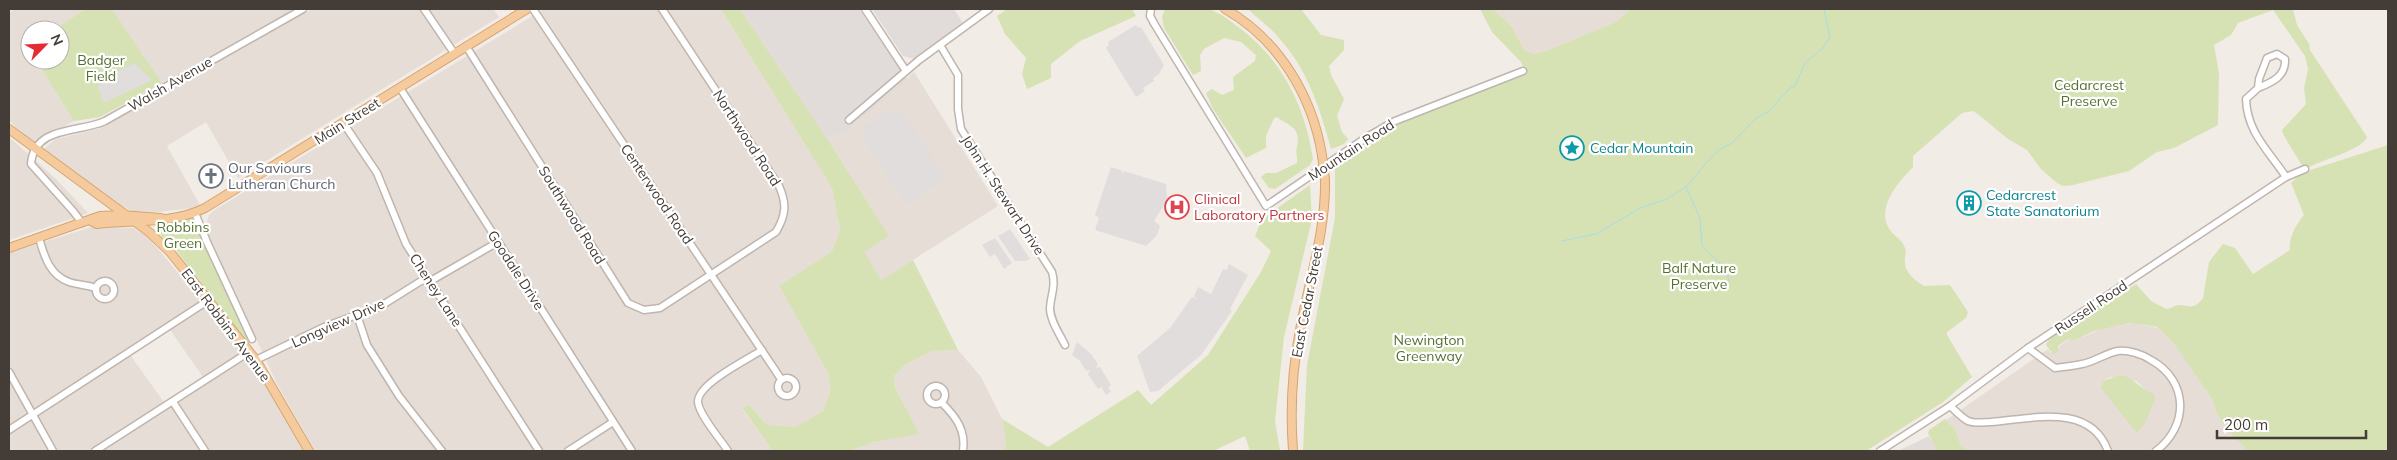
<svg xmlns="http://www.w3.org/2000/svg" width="2397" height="460" font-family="Mulish,sans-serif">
	<rect width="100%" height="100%" fill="#f2ece7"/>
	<g fill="#e5ddd6" fill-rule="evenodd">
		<polygon points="15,9 85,9 54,30 30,30 30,60 36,60 74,121 33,143 9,120 9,13"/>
		<polygon points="112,9 295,9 162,83"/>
		<polygon points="312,9 493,9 499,17 238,178 206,122 167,146 201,207 158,212 132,211 116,203 46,154 45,148 56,139 98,129"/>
		<polygon points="544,9 721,9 832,188 840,230 832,251 779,286 828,373 831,389 823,411 796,427 767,425 749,405 742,409 773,451 315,451 277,384 205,227 209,215 213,211"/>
		<polygon points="1493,9 1631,9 1616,22 1546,51 1533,54 1524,50 1512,27"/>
		<polygon points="914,72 998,206 881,280 863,252 889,236 826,137 852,127"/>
		<polygon points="9,137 56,179 88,213 9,240"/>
		<polygon points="95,226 133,228 148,237 243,351 205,380 166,324 126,349 168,408 247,357 281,409 303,451 9,451 9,253"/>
		<path d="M2134 323 2157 328 2174 342 2212 399 2217 414 2227 430 2248 451H1968L1958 443 1955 429 1946 420 2048 349 2051 353 2069 339 2083 337 2101 329ZM2111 377 2137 381 2147 392 2101 388 2103 381Z"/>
		<polygon points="958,350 981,377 1002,419 1006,444 1004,451 850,451 873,442 918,434 895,388 894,376 905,365 931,351"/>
	</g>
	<g fill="#e1dcd9">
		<polygon points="740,9 859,9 907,79 852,127 842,133 826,137"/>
		<polygon points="872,9 954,9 963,23 914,59 903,56"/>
		<polygon points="1929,436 1937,451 1898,451"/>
	</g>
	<g fill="#d6e2b3">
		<polygon points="85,9 112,9 162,83 100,117 74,121 36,60 60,60 60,30 54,30"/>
		<polygon points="721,9 740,9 826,137 889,236 864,252 881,280 913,260 958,350 931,351 905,365 894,376 895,388 919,434 873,442 850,451 773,451 742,408 749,405 767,425 796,427 823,411 831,389 828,373 779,286 832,251 840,230 832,188"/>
		<polygon points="1007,9 1132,9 1136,16 1080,41 1051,64 1051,78 1027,89 1022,74 1026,58 1005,34 997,16"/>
		<path d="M1165 9C1178 9 1195 6 1207 9 1218 11 1229 20 1237 26 1282 59 1305 106 1313 159L1310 165 1275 189 1269 188 1261 177 1266 173H1276L1297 163C1298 157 1295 152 1297 147 1301 128 1291 127 1277 117L1274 118 1266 136V148L1246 158 1213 109 1206 93 1212 89 1222 95 1234 90 1233 77 1255 61 1256 55 1241 42 1224 38 1204 49 1200 55 1201 71 1193 75 1164 28 1162 17Z"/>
		<path d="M1248 9H1301L1321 35 1344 40V50L1329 66 1331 75 1344 99 1337 116 1342 132 1348 139 1344 144 1331 149C1320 109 1308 70 1279 38 1270 27 1258 19 1248 9Z"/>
		<path d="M1480 9H1493L1512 27 1524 50 1533 54 1546 51 1616 22 1631 9H2293L2297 25 2311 47 2309 45 2310 50 2367 137C2362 150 2322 160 2309 167H2303L2284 136 2282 130 2306 104 2304 88 2308 69 2305 56 2273 10 2238 23 2231 35 2214 45 2219 73 2218 125 2174 148 2157 152 2129 171 2073 185 2063 186 2057 183 2041 169 2027 150 2008 139 1979 115 1973 111 1962 113 1913 156V167C1898 182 1875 209 1890 230 1895 237 1902 239 1905 248 1907 254 1904 257 1905 263 1905 273 1916 281 1924 286L1950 285 1968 312 1966 318 1947 332V335L1972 377 1943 402 1866 451H1303L1307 365 1335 218V165L1377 141 1374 136 1394 123 1526 72 1521 62 1492 32Z"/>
		<path d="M2388 145V451H2248L2227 430 2217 414 2212 399 2174 343 2157 327 2131 323 2094 331 2075 340 2068 339 2058 346V352L2053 354 2046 345C2052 328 2117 296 2136 284L2151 301 2166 309C2170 309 2173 306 2178 305 2190 305 2193 311 2203 298L2209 262 2223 244 2235 248 2253 274 2290 250C2288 238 2297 223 2304 215L2291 183 2301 173Z"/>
		<polygon points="1310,185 1312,219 1284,337 1275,421 1280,451 1250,451 1245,436 1213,451 1004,451 1006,444 1002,419 1048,447 1138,390 1151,405 1208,355 1261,272 1271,251 1255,236 1262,219"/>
		<polygon points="190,218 194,222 249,340 247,343 176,250 162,237 158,229 162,222"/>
		<path d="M2121 375C2135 378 2141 390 2154 394L2155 399 2145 423 2137 433 2101 388 2103 381Z"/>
		<polygon points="1945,419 1955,429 1960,445 1968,451 1937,451 1928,433 1929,430"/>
	</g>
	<g fill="#e0dddc">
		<polygon points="1136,25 1138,28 1141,27 1164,65 1159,74 1153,78 1154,81 1143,88 1145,91 1136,97 1106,48 1109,45 1108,42"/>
		<polygon points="134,63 152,80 104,103 98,88 100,81"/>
		<polygon points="900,108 946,178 906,204 860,135 866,130 864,127 891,109 894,112"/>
		<polygon points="1111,167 1121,170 1122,173 1124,171 1166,184 1167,200 1154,221 1160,226 1157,235 1146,246 1095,230 1099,218 1095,215"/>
		<polygon points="1010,229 1030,259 1026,261 1015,261 998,236"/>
		<polygon points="995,238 1012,263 1004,269 995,254 990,257 982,245"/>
		<polygon points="1229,264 1248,275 1230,309 1232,311 1201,355 1158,391 1150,392 1137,356 1170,328 1192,297 1197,299 1194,296 1198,287 1211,294 1223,269 1227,270"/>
		<polygon points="1077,342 1091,354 1098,364 1096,368 1100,367 1111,385 1108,387 1111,392 1106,395 1101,387 1098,389 1088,374 1090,370 1086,371 1080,361 1072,355"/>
	</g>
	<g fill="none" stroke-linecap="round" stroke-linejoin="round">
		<g stroke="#a9dbe9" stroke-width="1">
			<path d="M1686 187 1700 218 1702 246C1713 258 1726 263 1729 281"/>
			<polyline points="1562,241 1596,234 1640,208 1665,200 1686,187 1717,151 1732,143 1755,119 1769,111 1790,88 1795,86 1805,63 1822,49 1830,37 1824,9"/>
		</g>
		<g stroke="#bfb5ae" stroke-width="9">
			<g id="minor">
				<polyline points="424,9 454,53"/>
				<polyline points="533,9 781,379"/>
				<polyline points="865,9 906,71"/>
				<polyline points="1151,9 1150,16 1155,25 1266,206 1367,137 1395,121 1523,71"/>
				<path d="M940 45 958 75V109L961 129 1052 272C1056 286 1051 294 1050 308 1050 320 1059 333 1065 345"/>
				<path d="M466 46 628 303 644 310 660 308 776 232C786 215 787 204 779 186L662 9"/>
				<polyline points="400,88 632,451"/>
				<path d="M2258 88C2273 82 2286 76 2285 59L2277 54 2267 58 2259 79 2258 88 2246 99C2247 132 2268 150 2286 177"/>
				<polyline points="849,120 919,60 989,9"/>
				<polyline points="344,124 377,173 406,244 539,451"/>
				<polyline points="195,213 207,242 252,339"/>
				<path d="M82 223 73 211 31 164C34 125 80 133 105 121L303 9"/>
				<path d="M39 238C44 255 49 275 69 282 78 285 88 285 96 288"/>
				<circle cx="105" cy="290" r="9"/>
				<polyline points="357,315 367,345 399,396 442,451"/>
				<path d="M2028 348 2055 368C2064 367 2073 366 2082 364 2094 362 2106 353 2118 351 2129 350 2142 354 2151 360 2189 381 2189 426 2156 451"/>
				<polyline points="256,360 324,327 381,306 421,281 434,279 498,242"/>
				<polyline points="9,372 53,451"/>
				<circle cx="787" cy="387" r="9"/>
				<circle cx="936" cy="395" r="9"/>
				<polyline points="173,402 205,451"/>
				<path d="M942 403C956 417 966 430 963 451"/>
				<path d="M1950 406C1956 411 1962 418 1968 421 1975 424 1985 422 1991 422 2031 419 2090 402 2108 451"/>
				<polyline points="9,430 209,300"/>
				<polyline points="95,451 249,352"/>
				<polyline points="568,451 613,422"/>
				<path d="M728 451C721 440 699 415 698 402 697 384 748 359 762 350"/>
				<polyline points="1880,451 1950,406 2028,348 2286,177 2305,169"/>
			</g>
		</g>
		<g stroke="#d8a46f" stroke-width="10">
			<g id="major">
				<path d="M1225 9C1278 39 1312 95 1322 155"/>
				<polyline points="9,129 149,232 170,252 256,360 309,451"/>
				<path d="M91 221 97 224C132 220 173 224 205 208L527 9"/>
				<polyline points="9,248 100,216 121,215 161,218"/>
				<path d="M1293 451C1290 410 1292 370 1300 330 1309 280 1326 231 1325 180"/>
			</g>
		</g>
		<use href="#minor" stroke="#fff" stroke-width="6"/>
		<use href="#major" stroke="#f5cb9d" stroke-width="8"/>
		<g stroke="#d8a46f" stroke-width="10" stroke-linecap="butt">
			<polyline id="major-bridge" points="1322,155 1325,180"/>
		</g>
		<use href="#major-bridge" stroke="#f5cb9d" stroke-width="8"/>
	</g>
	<defs>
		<g id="sight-ring" transform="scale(1.25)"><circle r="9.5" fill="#fff" stroke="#0f9aa8" stroke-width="1.5"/><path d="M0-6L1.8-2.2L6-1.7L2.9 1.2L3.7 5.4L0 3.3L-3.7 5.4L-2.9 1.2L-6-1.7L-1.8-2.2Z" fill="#0f9aa8"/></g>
		<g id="church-ring" transform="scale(1.25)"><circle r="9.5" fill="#fff" stroke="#6b7280" stroke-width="1.5"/><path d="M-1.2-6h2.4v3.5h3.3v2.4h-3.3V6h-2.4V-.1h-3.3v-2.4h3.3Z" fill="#6b7280"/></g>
		<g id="building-ring" transform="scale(1.25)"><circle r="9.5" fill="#fff" stroke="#0f9aa8" stroke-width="1.5"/><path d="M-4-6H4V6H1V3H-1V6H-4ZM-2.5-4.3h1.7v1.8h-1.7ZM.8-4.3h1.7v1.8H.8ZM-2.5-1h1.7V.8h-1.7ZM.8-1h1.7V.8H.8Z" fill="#0f9aa8"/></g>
		<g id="hospital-ring" transform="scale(1.25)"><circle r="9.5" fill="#fff" stroke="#e0444e" stroke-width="1.5"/><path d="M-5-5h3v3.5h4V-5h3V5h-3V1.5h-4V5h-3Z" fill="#e0444e"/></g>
	</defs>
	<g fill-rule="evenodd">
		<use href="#sight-ring" x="1572" y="148"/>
		<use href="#church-ring" x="211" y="176"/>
		<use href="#building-ring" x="1969" y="203"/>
		<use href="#hospital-ring" x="1177" y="207"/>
	</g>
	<g text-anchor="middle" stroke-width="4.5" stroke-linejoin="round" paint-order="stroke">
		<g font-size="14" fill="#55712f" stroke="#fff">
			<text x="101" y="65">Badger<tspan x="101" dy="16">Field</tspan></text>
			<text x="2089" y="90">Cedarcrest<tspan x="2089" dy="16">Preserve</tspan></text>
			<text x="183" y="232">Robbins<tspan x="183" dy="16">Green</tspan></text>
			<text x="1699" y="273">Balf Nature<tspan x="1699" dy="16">Preserve</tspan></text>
			<text x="1429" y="345">Newington<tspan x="1429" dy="16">Greenway</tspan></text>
		</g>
		<g font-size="14" fill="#443c37" stroke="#fff">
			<text transform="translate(170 84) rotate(-30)" y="5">Walsh Avenue</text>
			<text transform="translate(347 121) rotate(-32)" y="5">Main Street</text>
			<text transform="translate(747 138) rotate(57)" y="5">Northwood Road</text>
			<text transform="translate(1351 150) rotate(-33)" y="5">Mountain Road</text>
			<text transform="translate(657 194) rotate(56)" y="5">Centerwood Road</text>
			<text transform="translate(1003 195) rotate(57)" y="5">John H. Stewart Drive</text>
			<text transform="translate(572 215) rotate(58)" y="5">Southwood Road</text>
			<text transform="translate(516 270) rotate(57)" y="5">Goodale Drive</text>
			<text transform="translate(436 290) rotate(57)" y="5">Cheney Lane</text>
			<text transform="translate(1307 302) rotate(-79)" y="5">East Cedar Street</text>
			<text transform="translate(2091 307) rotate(-34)" y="5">Russell Road</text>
			<text transform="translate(338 323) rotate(-24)" y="5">Longview Drive</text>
			<text transform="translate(226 325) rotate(53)" y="5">East Robbins Avenue</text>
		</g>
		<g font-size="14" fill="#0d838f" stroke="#fff" text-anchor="start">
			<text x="1590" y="153">Cedar Mountain</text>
			<text x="1986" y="200">Cedarcrest<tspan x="1986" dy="16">State Sanatorium</tspan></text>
		</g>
		<g font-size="14" fill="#5b616d" stroke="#fff" text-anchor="start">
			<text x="228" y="173">Our Saviours<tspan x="228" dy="16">Lutheran Church</tspan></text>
		</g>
		<g font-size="14" fill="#be3a42" stroke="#fff" text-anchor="start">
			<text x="1194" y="204">Clinical<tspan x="1194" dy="16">Laboratory Partners</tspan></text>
		</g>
	</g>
	<rect width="2397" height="460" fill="none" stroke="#443c37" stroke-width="20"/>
	<g transform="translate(45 45) rotate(66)"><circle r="24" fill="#ffffff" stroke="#b4b1af"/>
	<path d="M0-4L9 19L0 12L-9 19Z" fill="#e62a32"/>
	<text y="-8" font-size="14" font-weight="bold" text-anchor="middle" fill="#443c37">N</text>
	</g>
	<path d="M2217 430v8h149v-8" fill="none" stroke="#443c37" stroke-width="2.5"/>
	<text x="2224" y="430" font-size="15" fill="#443c37" stroke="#ffffff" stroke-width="4" paint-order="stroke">200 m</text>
</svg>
